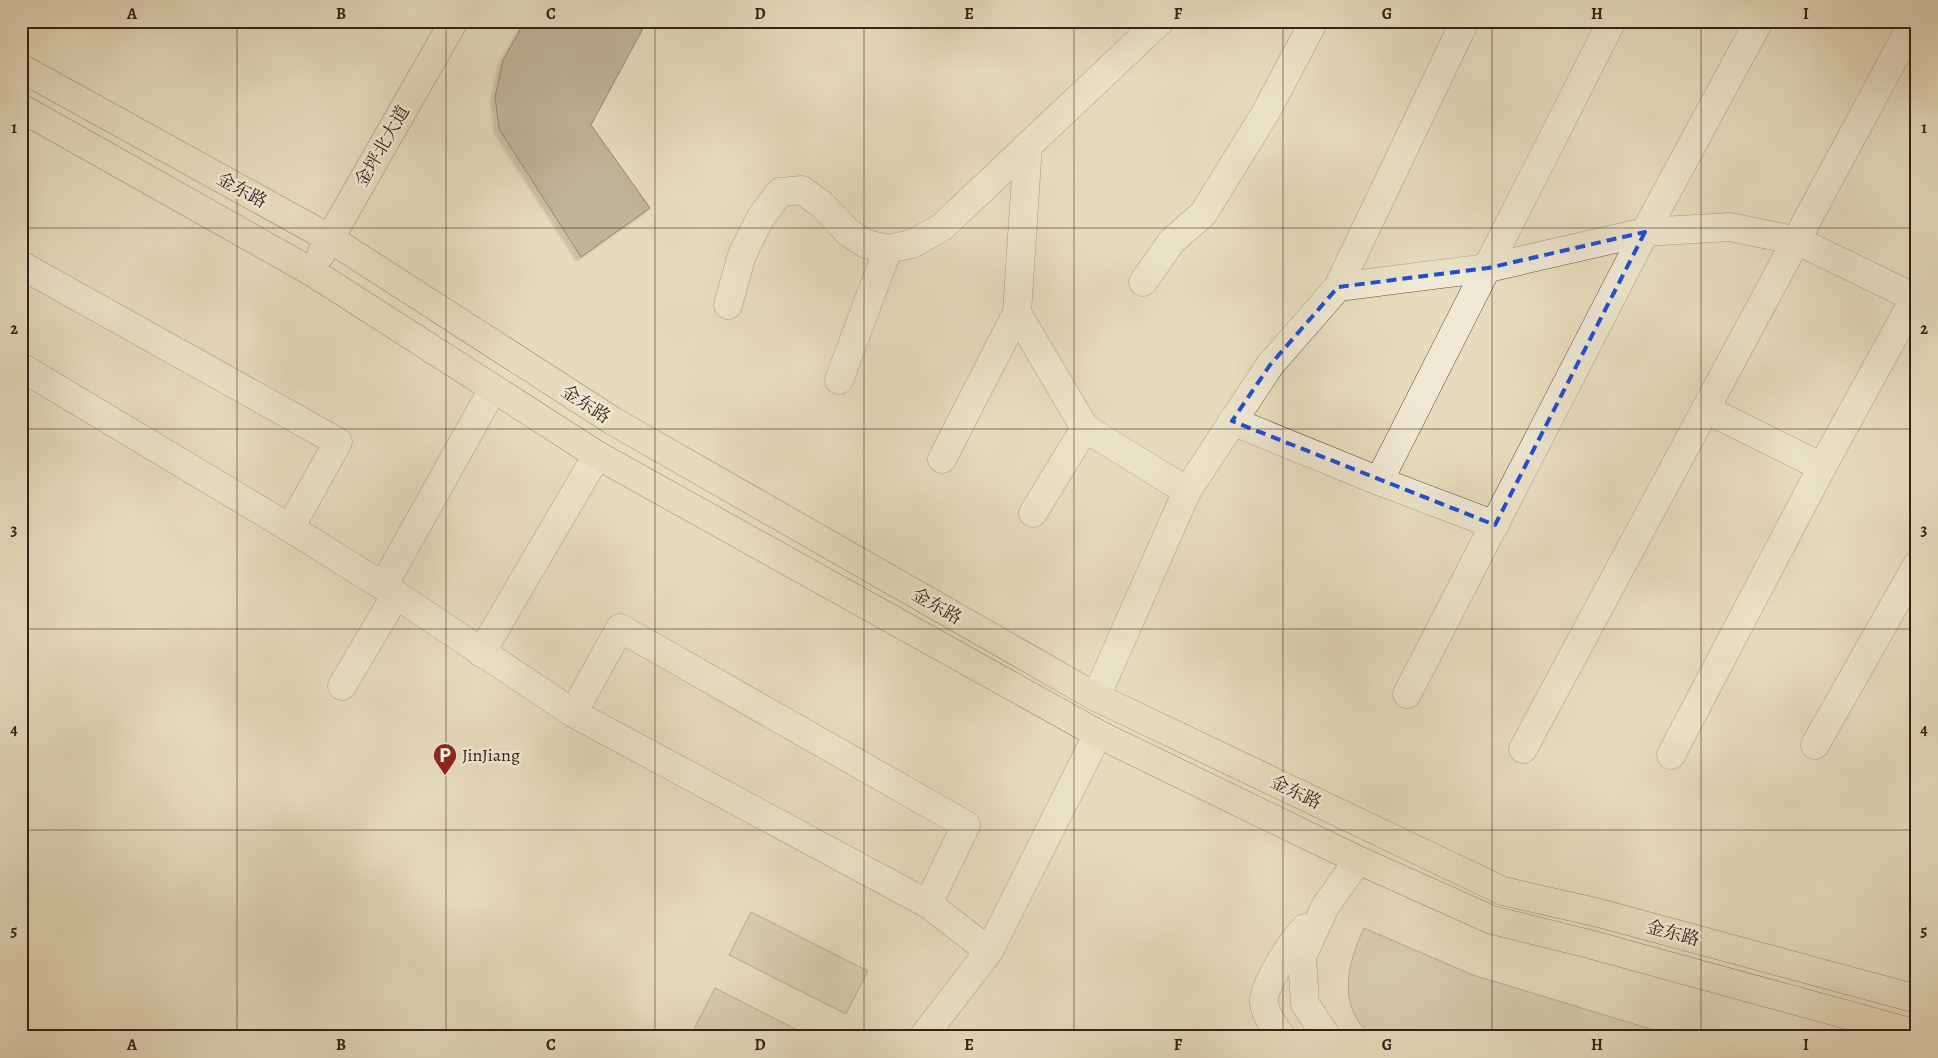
<svg xmlns="http://www.w3.org/2000/svg" width="1938" height="1058" font-family="Alegreya,'Noto Serif SC',serif">
	<defs>
		<filter id="shadow"><feDropShadow dx="-4.5" dy="4.5" stdDeviation="1" flood-color="#0004"/></filter>
	</defs>
	<rect width="100%" height="100%" fill="#e6dcbd"/>
	<filter id="stains"><feTurbulence type="fractalNoise" baseFrequency=".004" numOctaves="4"/><feColorMatrix values="0 0 0 0 .2 0 0 0 0 .09 0 0 0 0 .02 0 0 0 .5 -.17"/></filter>
	<radialGradient id="worn" r=".72"><stop offset=".6" stop-color="#630" stop-opacity="0"/><stop offset="1" stop-color="#630" stop-opacity=".3"/></radialGradient>
	<g fill="#c8bca1" stroke="#7f6f5c">
		<polygon points="751,912 868,971 846,1014 729,955"/>
		<path d="M1364 928 1473 975 1677 1037H1374C1336 1009 1347 965 1364 928Z"/>
		<polygon points="715,988 811,1037 705,1037 693,1031"/>
	</g>
	<polygon fill="#92836d" stroke="#362217" filter="url(#shadow)" points="525,21 647,21 591,125 650,208 581,257 499,129 495,97 503,60"/>
	<g fill="none" stroke-linecap="round" stroke-linejoin="round">
		<g stroke="#625040" stroke-width="29">
			<g id="minor">
				<polyline points="1028,145 1017,313 1085,428 1187,491"/>
				<polyline points="21,265 338,442 290,528"/>
				<polyline points="1143,282 1172,241 1203,214 1266,112 1314,21"/>
				<polyline points="1338,287 1465,21"/>
				<polyline points="728,305 742,255 761,217 780,192 802,190 821,204 849,233 866,244 888,249 912,244 942,227 1160,21"/>
				<polyline points="21,367 290,528 383,586 573,713 928,904 989,951"/>
				<polyline points="839,380 888,249"/>
				<polyline points="1705,409 1822,467"/>
				<polyline points="1232,421 1379,481 1495,525"/>
				<polyline points="942,459 1017,313"/>
				<polyline points="1379,481 1612,21"/>
				<polyline points="1033,513 1085,428"/>
				<polyline points="383,586 493,389"/>
				<polyline points="481,653 597,455"/>
				<polyline points="342,686 396,595"/>
				<polyline points="1407,694 1645,232 1759,21"/>
				<polyline points="1096,697 1187,491 1270,365 1338,287 1488,268 1645,232 1730,227 1798,241 1917,299"/>
				<polyline points="573,713 620,628 966,825 928,904"/>
				<polyline points="1815,745 1917,565"/>
				<polyline points="1523,749 1914,21"/>
				<polyline points="1671,755 1822,467 1917,294"/>
				<polyline points="923,1037 989,951 1098,734"/>
				<path d="M1282 1037C1274 1027 1266 1016 1264 1003 1262 986 1293 940 1305 928"/>
				<polyline points="1327,1037 1305,1004 1302,957 1325,907 1358,860"/>
			</g>
		</g>
		<g stroke="#362217" stroke-width="29">
			<g id="major">
				<polyline points="21,68 329,238 613,421 1096,697 1503,891 1599,913 1917,999"/>
				<polyline points="21,108 312,272 597,455 1098,734 1358,860 1492,920 1589,944 1917,1034"/>
				<polyline points="321,254 454,21"/>
			</g>
		</g>
		<use href="#minor" stroke="#efe8d4" stroke-width="28"/>
		<use href="#major" stroke="#e6dcbd" stroke-width="28"/>
	</g>
	<path d="M0 0H1938V1058H0ZM1645 232 1495 525 1232 421 1270 365 1338 287 1488 268Z" fill="#e6dcbd" fill-opacity=".55" fill-rule="evenodd"/>
	<path fill="none" stroke="#1d4ed8" stroke-width="4" stroke-dasharray="10 6" stroke-linejoin="round" d="M1645 232 1495 525 1232 421 1270 365 1338 287 1488 268Z"/>
	<path fill="none" stroke="#362217" stroke-width="1" stroke-opacity="0.55" d="M237 21V1037M446 21V1037M655 21V1037M864 21V1037M1074 21V1037M1283 21V1037M1492 21V1037M1701 21V1037M21 228H1917M21 429H1917M21 629H1917M21 830H1917"/>
	<defs>
		<g id="parking-pin" transform="scale(1.25)"><path d="M0 17L-7.5 6A9.5 9.5 0 1 1 7.5 6Z" fill="#8f2418" stroke="#efe8d4"/><path d="M-3.5-5.5H1a3.5 3.5 0 0 1 0 7H-1V5.5H-3.5ZM-1-3.4V-.6H.8a1.4 1.4 0 0 0 0-2.8Z" fill="#fff"/></g>
	</defs>
	<g fill-rule="evenodd">
		<use href="#parking-pin" x="445" y="755"/>
	</g>
	<g text-anchor="middle" stroke-width="5" stroke-linejoin="round" paint-order="stroke">
		<g font-size="18" fill="#362217" stroke="#efe8d4">
			<text transform="translate(382 146) rotate(-60)" y="6">金坪北大道</text>
			<text transform="translate(242 190) rotate(29)" y="6">金东路</text>
			<text transform="translate(586 404) rotate(33)" y="6">金东路</text>
			<text transform="translate(937 606) rotate(30)" y="6">金东路</text>
			<text transform="translate(1296 792) rotate(26)" y="6">金东路</text>
			<text transform="translate(1673 933) rotate(15)" y="6">金东路</text>
		</g>
		<g font-size="18" fill="#362217" stroke="#efe8d4" text-anchor="start">
			<text x="462" y="761">JinJiang</text>
		</g>
	</g>
	<rect width="1938" height="1058" fill="none" stroke="#e6dcbd" stroke-width="55"/>
	<rect x="28" y="28" width="1882" height="1002" fill="none" stroke="#362217" stroke-width="2"/>
	<g font-size="16" text-anchor="middle" font-weight="bold" fill="#362217">
		<text x="132" y="19">A</text>
		<text x="341" y="19">B</text>
		<text x="551" y="19">C</text>
		<text x="760" y="19">D</text>
		<text x="969" y="19">E</text>
		<text x="1178" y="19">F</text>
		<text x="1387" y="19">G</text>
		<text x="1597" y="19">H</text>
		<text x="1806" y="19">I</text>
		<text x="14" y="133">1</text>
		<text x="1924" y="133">1</text>
		<text x="14" y="334">2</text>
		<text x="1924" y="334">2</text>
		<text x="14" y="535">3</text>
		<text x="1924" y="535">3</text>
		<text x="14" y="735">4</text>
		<text x="1924" y="735">4</text>
		<text x="14" y="936">5</text>
		<text x="1924" y="936">5</text>
		<text x="132" y="1050">A</text>
		<text x="341" y="1050">B</text>
		<text x="551" y="1050">C</text>
		<text x="760" y="1050">D</text>
		<text x="969" y="1050">E</text>
		<text x="1178" y="1050">F</text>
		<text x="1387" y="1050">G</text>
		<text x="1597" y="1050">H</text>
		<text x="1806" y="1050">I</text>
	</g>
	<rect width="100%" height="100%" filter="url(#stains)"/>
	<rect width="100%" height="100%" fill="url(#worn)"/>
</svg>
